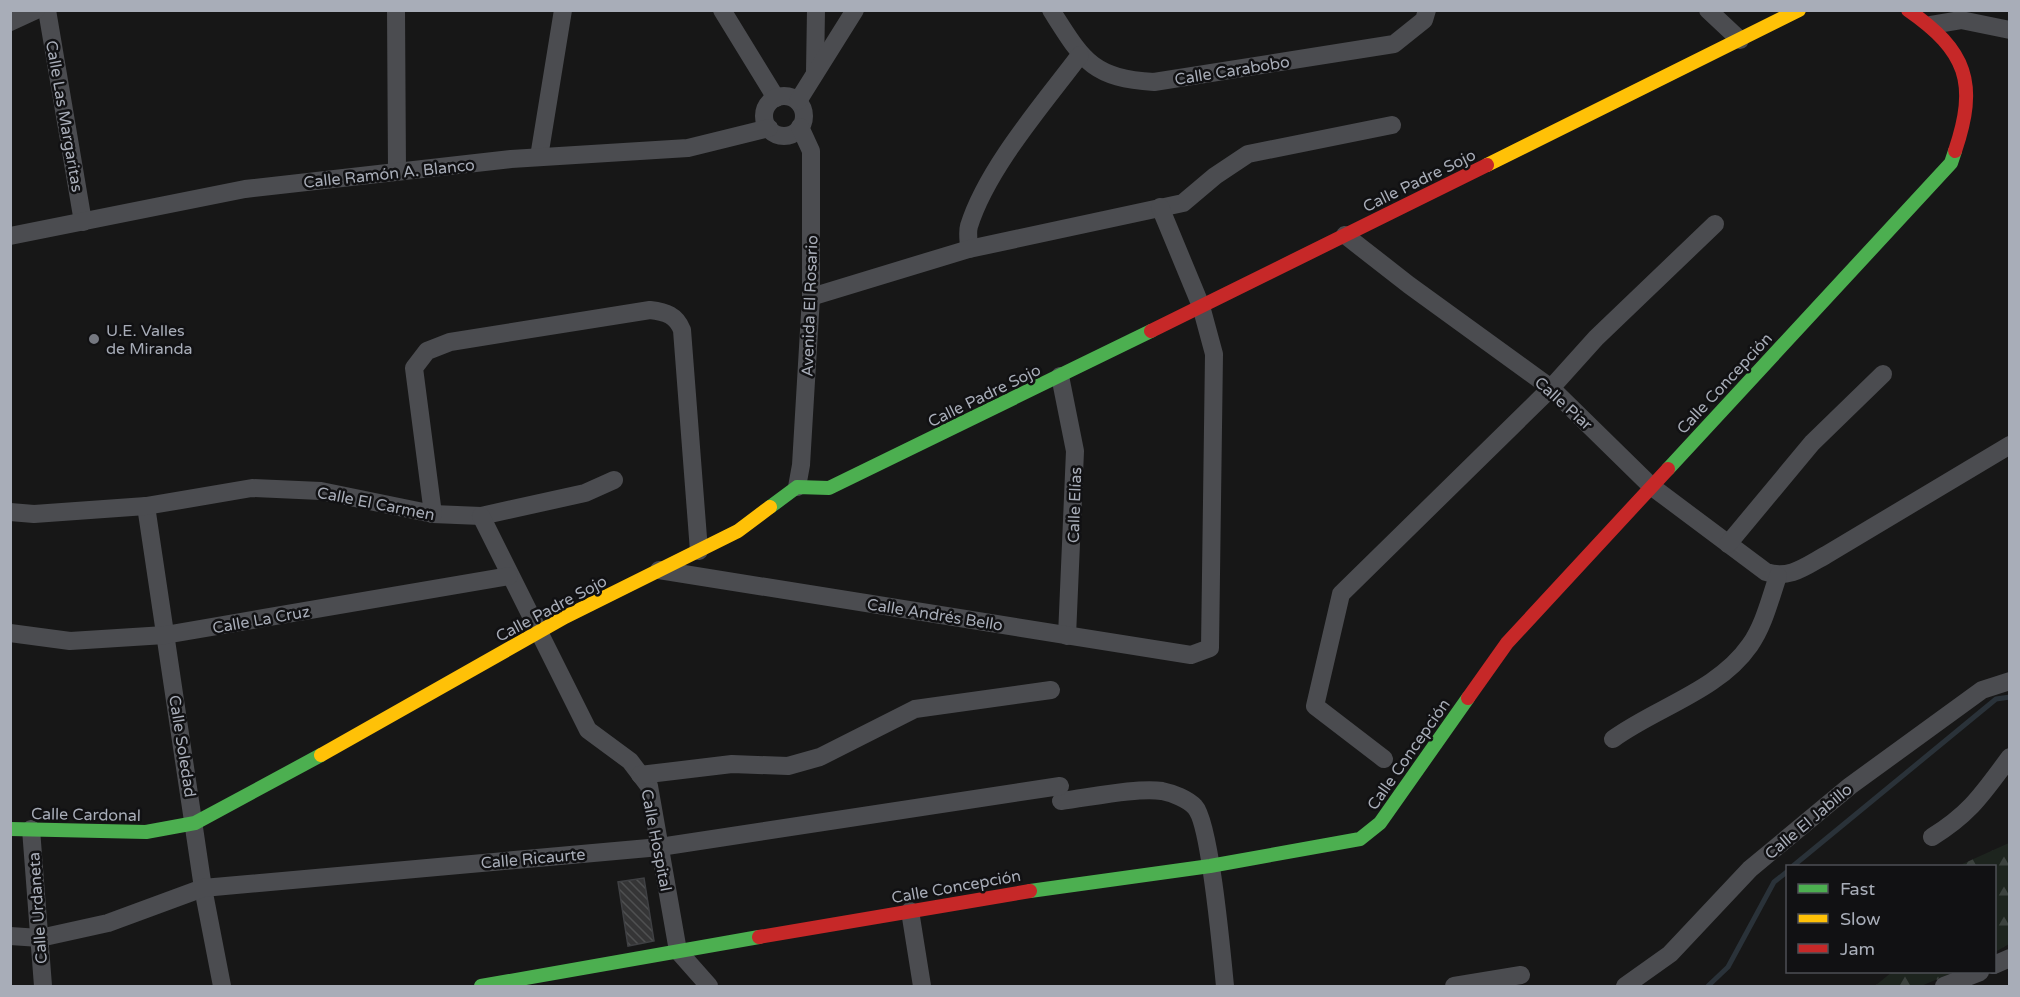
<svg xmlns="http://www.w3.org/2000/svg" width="2020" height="997" font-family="'Varela Round',sans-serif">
	<defs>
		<pattern id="forest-firs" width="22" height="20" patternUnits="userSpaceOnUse" patternTransform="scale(1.5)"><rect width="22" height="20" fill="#1d241e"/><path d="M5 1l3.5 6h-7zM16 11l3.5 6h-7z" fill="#3b413d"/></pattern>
		<pattern id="building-back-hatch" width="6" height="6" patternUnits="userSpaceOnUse" patternTransform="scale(1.5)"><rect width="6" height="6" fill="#353536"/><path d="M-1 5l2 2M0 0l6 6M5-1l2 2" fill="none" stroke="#4f5051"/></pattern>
	</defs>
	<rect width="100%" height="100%" fill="#171717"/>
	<g fill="url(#forest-firs)">
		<polygon points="2009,843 2009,944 1995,952 1994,866 1958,866"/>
		<polygon points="1892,972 1954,972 1921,986 1875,986"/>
	</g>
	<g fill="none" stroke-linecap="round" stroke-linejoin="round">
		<g stroke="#2a3239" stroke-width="5">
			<polyline points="1793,866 1996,699 2010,697"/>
			<polyline points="1708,986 1728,967 1774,882 1788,871"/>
		</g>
	</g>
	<polygon fill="url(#building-back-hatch)" stroke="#3f4043" stroke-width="1.5" points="644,878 654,941 628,946 618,882"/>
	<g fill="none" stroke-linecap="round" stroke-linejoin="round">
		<g stroke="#4b4c50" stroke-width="18">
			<polyline points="47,10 83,222"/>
			<polyline points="396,10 397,171"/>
			<polyline points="722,10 776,98"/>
			<path d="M1051 10C1083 60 1091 78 1154 82L1394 44 1424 20 1427 10"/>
			<polyline points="1708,10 1740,40"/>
			<polyline points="10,22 36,10"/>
			<polyline points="1931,25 1961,20 2010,30"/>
			<polyline points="815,72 816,10"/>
			<circle cx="784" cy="116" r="20"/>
			<polyline points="798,101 855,10"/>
			<polyline points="539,157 563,10"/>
			<path d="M1345 235 1409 285 1551 388 1651 486 1766 572C1789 580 1806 566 1826 555L2010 445"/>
			<polyline points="10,236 245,189 511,159 688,148 769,128"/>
			<path d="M969 249C969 241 967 233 969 226 987 168 1044 103 1080 55"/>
			<polyline points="811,297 969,249 1183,203 1215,176 1248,154 1392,125"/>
			<polyline points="1060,376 1075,451 1067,636"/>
			<polyline points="797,487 801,465 811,297 811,151 800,127"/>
			<polyline points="146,506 203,888 222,986"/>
			<polyline points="10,512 34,514 146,506 252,488 321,491 433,514 481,516 585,493 614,480"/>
			<path d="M433 514 414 368 427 351 450 342 650 310C666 312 676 315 682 330L699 551"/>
			<polyline points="481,516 588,730 630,761 649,786 678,951 709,986"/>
			<polyline points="1728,544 1812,443 1883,374"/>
			<polyline points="659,570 1191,655 1210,648 1214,354 1201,306 1160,207"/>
			<polyline points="10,633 70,641 165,635 509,576"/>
			<path d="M1613 739C1657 707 1718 691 1750 645 1764 625 1770 599 1778 576"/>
			<polyline points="1384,759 1315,706 1341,594 1551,388 1596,338 1715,224"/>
			<polyline points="640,775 732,764 788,766 820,757 915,709 1051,690"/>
			<path d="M1061 801C1087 798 1138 787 1162 791 1172 793 1188 799 1195 807 1210 823 1222 956 1225 986"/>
			<polyline points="31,829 43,986"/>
			<path d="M1932 837C1971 813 1983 793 2010 757"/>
			<polyline points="910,911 922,986"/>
			<polyline points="10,936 40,938 108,923 203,888 660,847 1060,786"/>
			<polyline points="1994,965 2010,958"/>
			<polyline points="1454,986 1521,975"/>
			<polyline points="1625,986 1670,954 1750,869 1850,786 1982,690 2010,681"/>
			<polyline points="1944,986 1980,972"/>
		</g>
		<g stroke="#4caf50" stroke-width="14">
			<polyline points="1668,469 1951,163 1955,151"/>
			<polyline points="770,507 797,487 829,488 1151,331"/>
			<polyline points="10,829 146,832 195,823 321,755"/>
			<polyline points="1030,891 1210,866 1360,839 1380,823 1468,698"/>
			<polyline points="481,986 759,937"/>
		</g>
		<g stroke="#ffc107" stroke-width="14">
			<polyline points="1487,165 1799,10"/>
			<polyline points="321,755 565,617 738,531 770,507"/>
		</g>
		<g stroke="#c62828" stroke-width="14">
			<path d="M1908 10C1967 51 1978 83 1955 151"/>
			<polyline points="1151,331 1487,165"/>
			<polyline points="1468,698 1507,643 1668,469"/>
			<polyline points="759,937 1030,891"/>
		</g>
	</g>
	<circle fill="#757880" stroke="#111113" stroke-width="2" cx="94" cy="339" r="6"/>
	<g text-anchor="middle" stroke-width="5" stroke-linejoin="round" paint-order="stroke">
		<g font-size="16" fill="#a8adb8" stroke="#111113">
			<text transform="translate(1232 70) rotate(-9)" y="6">Calle Carabobo</text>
			<text transform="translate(65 116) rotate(80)" y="6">Calle Las Margaritas</text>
			<text transform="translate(389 173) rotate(-6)" y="6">Calle Ramón A. Blanco</text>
			<text transform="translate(1419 180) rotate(-26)" y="6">Calle Padre Sojo</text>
			<text transform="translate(809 306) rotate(-88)" y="6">Avenida El Rosario</text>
			<text transform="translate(1724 383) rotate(-47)" y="6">Calle Concepción</text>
			<text transform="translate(984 395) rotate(-26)" y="6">Calle Padre Sojo</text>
			<text transform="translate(1564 403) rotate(42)" y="6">Calle Piar</text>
			<text transform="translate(376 503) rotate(11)" y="6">Calle El Carmen</text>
			<text transform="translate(1074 505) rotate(-88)" y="6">Calle Elías</text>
			<text transform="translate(551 608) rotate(-28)" y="6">Calle Padre Sojo</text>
			<text transform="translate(935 614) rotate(9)" y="6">Calle Andrés Bello</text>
			<text transform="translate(261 619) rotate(-10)" y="6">Calle La Cruz</text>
			<text transform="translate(183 746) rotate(81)" y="6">Calle Soledad</text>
			<text transform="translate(1408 754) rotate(-55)" y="6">Calle Concepción</text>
			<text transform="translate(86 814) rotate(1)" y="6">Calle Cardonal</text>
			<text transform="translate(1808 821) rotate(-40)" y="6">Calle El Jabillo</text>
			<text transform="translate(657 840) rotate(79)" y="6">Calle Hospital</text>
			<text transform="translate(533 858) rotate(-5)" y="6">Calle Ricaurte</text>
			<text transform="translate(956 886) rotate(-10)" y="6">Calle Concepción</text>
			<text transform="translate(37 908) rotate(-94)" y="6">Calle Urdaneta</text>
		</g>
		<g font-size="16" fill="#a8adb8" stroke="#111113" text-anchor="start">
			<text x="106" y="336">U.E. Valles<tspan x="106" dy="18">de Miranda</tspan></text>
		</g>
	</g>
	<rect width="2020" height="997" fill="none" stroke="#a8adb8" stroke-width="24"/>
	<rect x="1786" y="865" width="210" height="108" fill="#111113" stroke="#4d4f55" stroke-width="1.5"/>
	<rect x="1798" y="884" width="30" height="9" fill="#4caf50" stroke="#4d4f55" stroke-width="1.5"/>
	<text x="1840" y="895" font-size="18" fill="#a8adb8">Fast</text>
	<rect x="1798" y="914" width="30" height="9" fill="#ffc107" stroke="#4d4f55" stroke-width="1.5"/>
	<text x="1840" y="925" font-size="18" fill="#a8adb8">Slow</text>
	<rect x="1798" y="944" width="30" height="9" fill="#c62828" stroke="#4d4f55" stroke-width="1.5"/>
	<text x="1840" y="955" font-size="18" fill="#a8adb8">Jam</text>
</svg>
